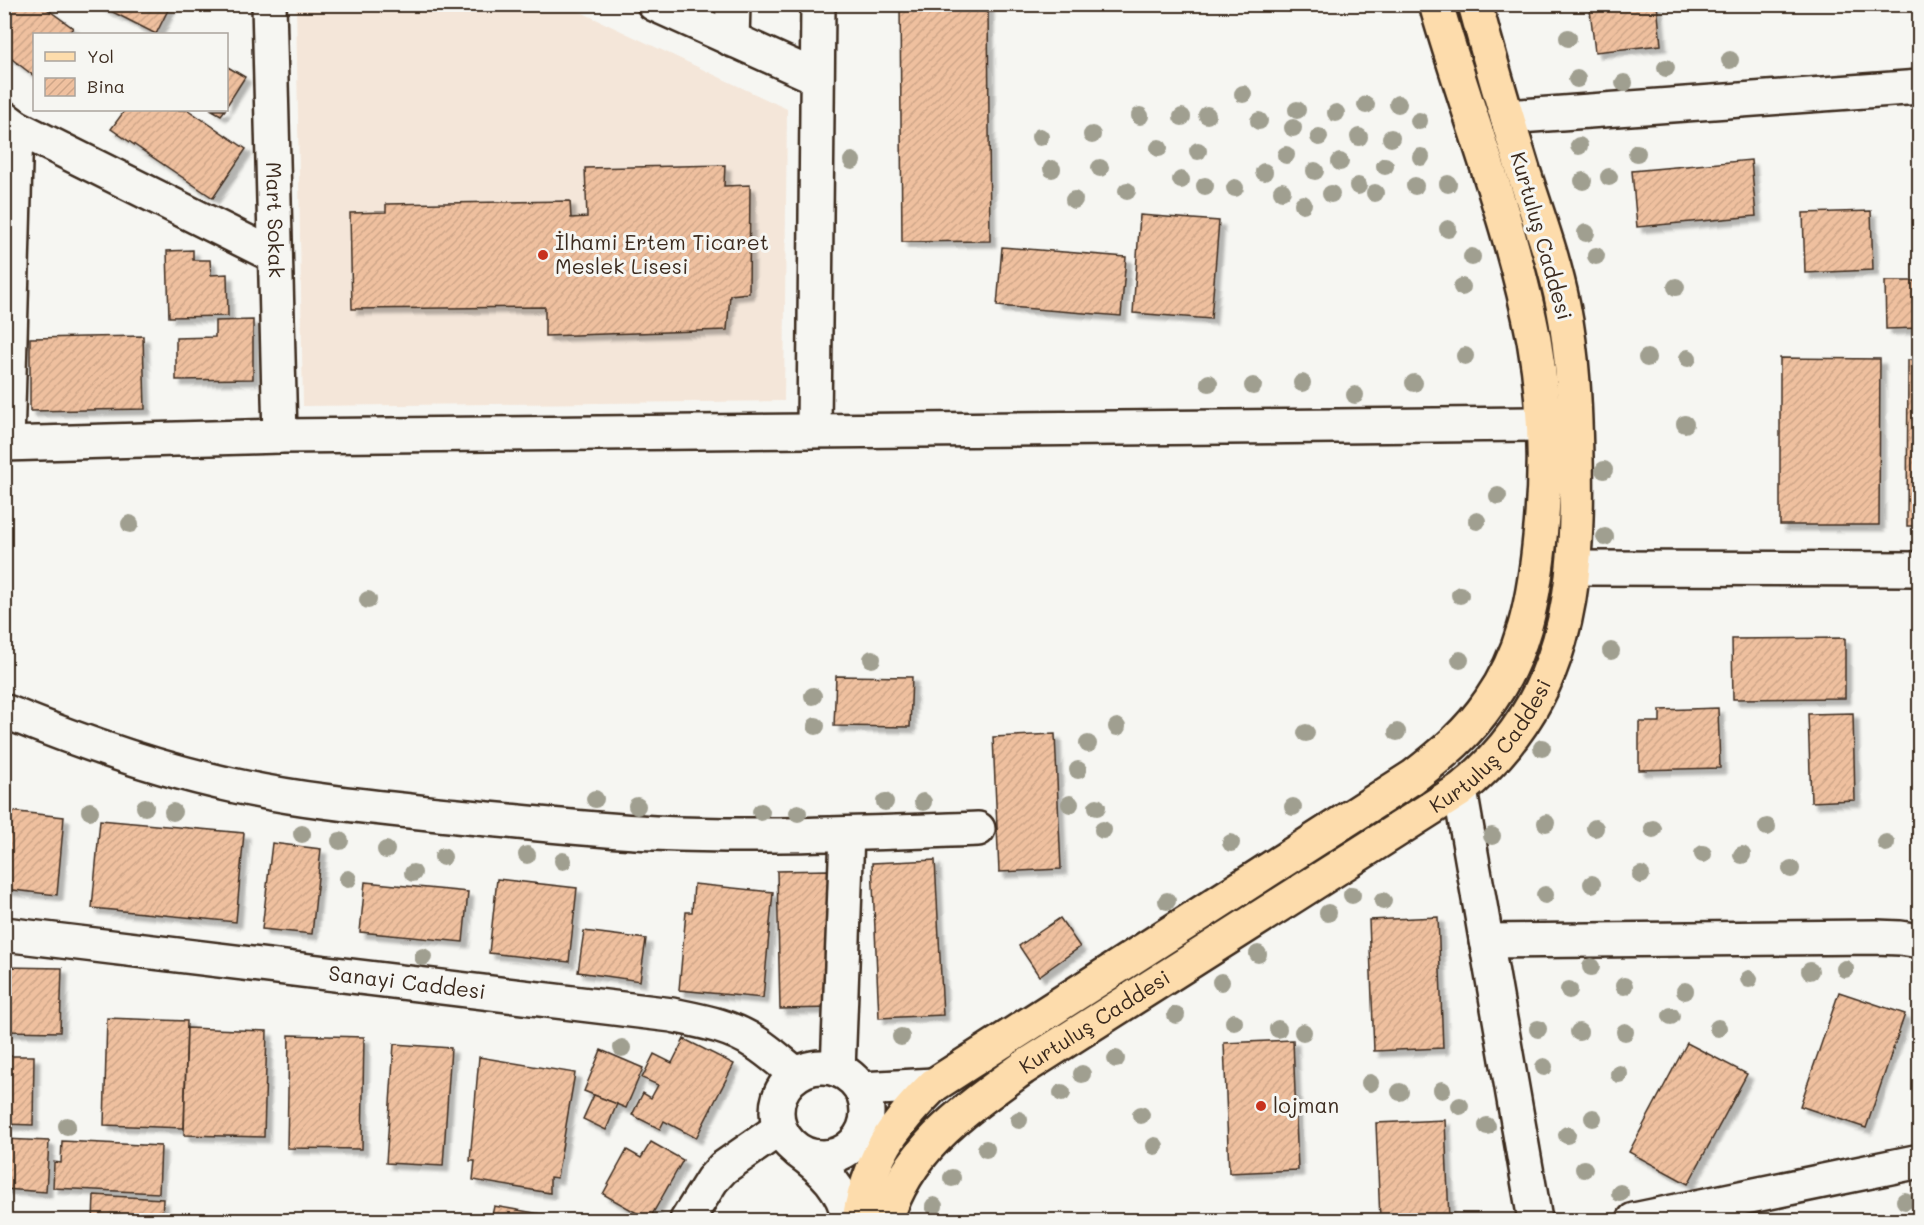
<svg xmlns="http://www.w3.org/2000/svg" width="1924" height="1225" font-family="Mali,sans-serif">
	<defs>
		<pattern id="building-hatch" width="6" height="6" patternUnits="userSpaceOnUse" patternTransform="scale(1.5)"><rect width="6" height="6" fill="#efc09f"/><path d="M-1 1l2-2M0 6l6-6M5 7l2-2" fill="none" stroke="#cea588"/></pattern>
		<filter id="shadow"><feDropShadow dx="5.5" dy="5.5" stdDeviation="1.5" flood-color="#0004"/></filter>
	</defs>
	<rect width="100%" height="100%" fill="#f6f6f2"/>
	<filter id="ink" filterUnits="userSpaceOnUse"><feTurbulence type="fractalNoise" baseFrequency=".0167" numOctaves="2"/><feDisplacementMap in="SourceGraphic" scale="12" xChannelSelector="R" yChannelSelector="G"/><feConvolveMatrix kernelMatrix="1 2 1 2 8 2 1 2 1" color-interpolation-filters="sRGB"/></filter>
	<g filter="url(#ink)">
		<polygon fill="#f4e6d9" points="296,5 566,5 787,109 784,401 303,406"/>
		<g fill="url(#building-hatch)" stroke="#3b2a1e" stroke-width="1.5" filter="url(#shadow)">
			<polygon points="11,4 40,4 73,28 68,34 34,34 34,76 4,53 4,10"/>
			<polygon points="97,4 171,4 156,34"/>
			<polygon points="900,4 988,4 990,241 902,242"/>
			<polygon points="1585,4 1657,4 1661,45 1595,52 1590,10 1585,10"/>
			<polygon points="226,66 245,77 226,107"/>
			<polygon points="125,110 188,110 246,149 213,198 111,129"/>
			<polygon points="212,110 225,110 221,115"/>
			<polygon points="1751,160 1756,216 1637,227 1632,171"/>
			<polygon points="725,165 724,186 750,185 749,293 730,295 727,330 545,336 545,307 352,309 350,213 386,212 386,204 570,201 571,218 587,217 585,168"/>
			<polygon points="1871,211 1873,270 1805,273 1803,213"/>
			<polygon points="1140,215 1219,221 1211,319 1133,313"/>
			<polygon points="1002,247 1126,257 1121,316 997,306"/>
			<polygon points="193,250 193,260 210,260 211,275 227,274 228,316 169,317 167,251"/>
			<polygon points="1885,281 1920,281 1920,328 1886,329"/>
			<polygon points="253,320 253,379 176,380 176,338 215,337 215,321"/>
			<polygon points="143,336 145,409 30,411 30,338"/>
			<polygon points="1780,358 1880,359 1879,525 1780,525"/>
			<polygon points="1908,360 1920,360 1920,526 1907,526"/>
			<polygon points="1845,638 1845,698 1733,699 1732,639"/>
			<polygon points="836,676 912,677 910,727 834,726"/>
			<polygon points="1718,708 1720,768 1639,770 1639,722 1660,722 1660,710"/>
			<polygon points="1853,713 1855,800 1811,802 1808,714"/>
			<polygon points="1055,734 1061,869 999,872 993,737"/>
			<polygon points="9,811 64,817 57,895 4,889 4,851"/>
			<polygon points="100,820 244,833 236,922 92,908"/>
			<polygon points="272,843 321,849 312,934 262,929"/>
			<polygon points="935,860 943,1015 879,1018 872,863"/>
			<polygon points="828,870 832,1008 780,1009 777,871"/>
			<polygon points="497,879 577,888 569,962 489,953"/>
			<polygon points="365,882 468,892 463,942 360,932"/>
			<polygon points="694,884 773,892 763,998 679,990 686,912 692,912"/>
			<polygon points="1438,917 1443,1048 1374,1051 1369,920"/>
			<polygon points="1060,918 1080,947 1039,976 1019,946"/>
			<polygon points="584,931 646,939 640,981 578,972"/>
			<polygon points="4,967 62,968 60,1032 4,1031"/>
			<polygon points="1839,992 1905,1014 1866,1128 1800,1106"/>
			<polygon points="107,1018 187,1021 184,1128 104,1125"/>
			<polygon points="187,1028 267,1031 264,1137 184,1135"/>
			<polygon points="289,1035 364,1037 362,1149 287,1148"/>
			<polygon points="684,1039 734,1064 696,1138 664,1121 660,1129 632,1115 643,1093 651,1098 658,1085 642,1078 654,1054 672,1063"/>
			<polygon points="1293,1040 1298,1170 1229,1173 1224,1043"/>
			<polygon points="1687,1043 1747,1074 1688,1184 1629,1152"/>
			<polygon points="394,1044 451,1048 443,1166 386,1163"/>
			<polygon points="601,1050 643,1068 626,1108 584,1091"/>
			<polygon points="4,1056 34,1056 33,1125 4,1124"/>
			<polygon points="479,1057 575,1073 557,1178 550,1177 550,1193 473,1180 475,1161 470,1161"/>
			<polygon points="594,1095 617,1104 606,1130 583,1119"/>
			<polygon points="1445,1120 1449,1220 1380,1220 1376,1123"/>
			<polygon points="4,1139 49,1141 46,1192 4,1189"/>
			<polygon points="62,1141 161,1146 159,1193 53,1188 54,1162 61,1163"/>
			<polygon points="651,1142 683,1160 649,1220 603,1194 627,1150 641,1158"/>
			<polygon points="94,1195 163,1199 162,1220 93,1220"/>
			<polygon points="494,1206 576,1220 491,1220"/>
		</g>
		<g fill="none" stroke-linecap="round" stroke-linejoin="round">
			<g stroke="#3b2a1e" stroke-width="38">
				<g id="minor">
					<path id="s1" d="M269 4 280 436"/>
					<polyline points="654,4 816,77"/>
					<polyline points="732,40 733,4"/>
					<polyline points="1507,117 1920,87"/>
					<polyline points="4,118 16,127 275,256"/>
					<polyline points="814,430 818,4"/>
					<polyline points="4,444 280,436 1543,424"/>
					<polyline points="7,444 16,127"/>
					<polyline points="1574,568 1920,569"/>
					<path d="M4 711C80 742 156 769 236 786 309 802 383 808 457 816 523 822 589 830 655 833 763 838 871 833 978 829"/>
					<polyline points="1460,790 1535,1220"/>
					<path id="s2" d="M4 934 672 1015C701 1021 731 1026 756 1043 770 1052 783 1064 796 1074"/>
					<polyline points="1486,941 1876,937 1900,938 1920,941"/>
					<circle cx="822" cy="1112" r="45"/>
					<polyline points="838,1070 847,834"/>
					<polyline points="861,1089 934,1085"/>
					<path d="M798 1151C823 1169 844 1189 849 1220"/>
					<polyline points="687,1220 712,1180 723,1168 779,1129"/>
					<polyline points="1634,1220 1920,1161"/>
				</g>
			</g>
			<g stroke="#3b2a1e" stroke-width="38">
				<g id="major">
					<path d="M859 1220C864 1187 878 1149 900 1123 910 1109 922 1097 934 1085L1413 777C1443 754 1469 732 1490 701 1523 654 1533 603 1539 547 1547 479 1546 408 1534 340 1512 225 1468 116 1436 4"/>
					<path id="s3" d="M886 1220C908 1148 965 1110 1023 1068L1460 790C1568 703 1579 589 1576 458 1575 407 1573 355 1563 305 1554 259 1537 214 1523 170 1506 115 1490 60 1475 4"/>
				</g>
			</g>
			<use href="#minor" stroke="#f6f6f2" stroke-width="33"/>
			<use href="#major" stroke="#fddcac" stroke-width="33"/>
		</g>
		<g fill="#a09f90">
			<circle cx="1568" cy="38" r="9"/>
			<circle cx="1730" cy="60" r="9"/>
			<circle cx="1666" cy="68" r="9"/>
			<circle cx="1577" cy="79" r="9"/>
			<circle cx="1624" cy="83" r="9"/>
			<circle cx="1243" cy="94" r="9"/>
			<circle cx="1398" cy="104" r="9"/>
			<circle cx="1366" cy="105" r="9"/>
			<circle cx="1297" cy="110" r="9"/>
			<circle cx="1336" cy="113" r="9"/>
			<circle cx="1207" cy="115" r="9"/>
			<circle cx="1140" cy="116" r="9"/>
			<circle cx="1182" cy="117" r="9"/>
			<circle cx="1259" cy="121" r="9"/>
			<circle cx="1419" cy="121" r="9"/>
			<circle cx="1293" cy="128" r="9"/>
			<circle cx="1092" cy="135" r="9"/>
			<circle cx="1040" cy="137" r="9"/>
			<circle cx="1319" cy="137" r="9"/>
			<circle cx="1359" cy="137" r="9"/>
			<circle cx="1391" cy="138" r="9"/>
			<circle cx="1579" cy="146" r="9"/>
			<circle cx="1159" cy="148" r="9"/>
			<circle cx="1198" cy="151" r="9"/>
			<circle cx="1637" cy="153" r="9"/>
			<circle cx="1286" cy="155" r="9"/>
			<circle cx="1421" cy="157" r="9"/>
			<circle cx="852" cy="161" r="9"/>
			<circle cx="1340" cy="162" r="9"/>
			<circle cx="1385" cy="166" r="9"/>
			<circle cx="1100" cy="168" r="9"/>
			<circle cx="1052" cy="169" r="9"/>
			<circle cx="1315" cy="171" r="9"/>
			<circle cx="1264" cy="172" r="9"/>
			<circle cx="1609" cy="177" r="9"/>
			<circle cx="1181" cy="180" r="9"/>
			<circle cx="1583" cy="181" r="9"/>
			<circle cx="1448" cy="184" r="9"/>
			<circle cx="1205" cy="186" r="9"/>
			<circle cx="1358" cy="186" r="9"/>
			<circle cx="1415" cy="186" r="9"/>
			<circle cx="1235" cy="188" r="9"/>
			<circle cx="1127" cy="191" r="9"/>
			<circle cx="1282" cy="191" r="9"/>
			<circle cx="1375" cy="193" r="9"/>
			<circle cx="1331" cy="194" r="9"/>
			<circle cx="1074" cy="200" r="9"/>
			<circle cx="1303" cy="204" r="9"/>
			<circle cx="1448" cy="229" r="9"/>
			<circle cx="1586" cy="233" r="9"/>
			<circle cx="1596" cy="256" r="9"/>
			<circle cx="1472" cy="257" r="9"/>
			<circle cx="1462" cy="287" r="9"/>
			<circle cx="1676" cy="287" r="9"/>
			<circle cx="1465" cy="356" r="9"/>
			<circle cx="1647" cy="358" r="9"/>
			<circle cx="1688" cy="358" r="9"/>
			<circle cx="1209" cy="383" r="9"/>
			<circle cx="1302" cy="383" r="9"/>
			<circle cx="1414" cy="383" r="9"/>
			<circle cx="1253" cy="386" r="9"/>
			<circle cx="1355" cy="395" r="9"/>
			<circle cx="1685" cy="424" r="9"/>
			<circle cx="1604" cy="470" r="9"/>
			<circle cx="1498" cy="496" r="9"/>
			<circle cx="1477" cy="521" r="9"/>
			<circle cx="130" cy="524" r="9"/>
			<circle cx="1605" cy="537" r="9"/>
			<circle cx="1460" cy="595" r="9"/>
			<circle cx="368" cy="600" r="9"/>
			<circle cx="1611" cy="651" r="9"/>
			<circle cx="872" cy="659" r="9"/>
			<circle cx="1460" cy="660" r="9"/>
			<circle cx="813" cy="696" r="9"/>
			<circle cx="816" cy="726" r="9"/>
			<circle cx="1117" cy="727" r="9"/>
			<circle cx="1397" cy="732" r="9"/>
			<circle cx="1306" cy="733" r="9"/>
			<circle cx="1088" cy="744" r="9"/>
			<circle cx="1542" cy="748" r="9"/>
			<circle cx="1078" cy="770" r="9"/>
			<circle cx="595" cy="799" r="9"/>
			<circle cx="885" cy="802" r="9"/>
			<circle cx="923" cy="802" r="9"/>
			<circle cx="1070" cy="804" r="9"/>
			<circle cx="637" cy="806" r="9"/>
			<circle cx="145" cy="807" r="9"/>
			<circle cx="1097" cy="807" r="9"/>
			<circle cx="1293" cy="807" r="9"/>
			<circle cx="90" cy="811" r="9"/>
			<circle cx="173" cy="812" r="9"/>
			<circle cx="761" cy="812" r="9"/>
			<circle cx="798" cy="813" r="9"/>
			<circle cx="1546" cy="823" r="9"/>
			<circle cx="1767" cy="827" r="9"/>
			<circle cx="1595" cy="828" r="9"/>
			<circle cx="1653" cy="829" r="9"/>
			<circle cx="1103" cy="830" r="9"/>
			<circle cx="302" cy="834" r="9"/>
			<circle cx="1492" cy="836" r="9"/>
			<circle cx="340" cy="841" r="9"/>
			<circle cx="1231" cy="843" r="9"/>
			<circle cx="1886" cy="843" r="9"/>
			<circle cx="386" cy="850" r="9"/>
			<circle cx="1703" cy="854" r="9"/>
			<circle cx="527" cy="855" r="9"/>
			<circle cx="1742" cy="855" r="9"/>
			<circle cx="443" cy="857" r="9"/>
			<circle cx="563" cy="861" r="9"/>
			<circle cx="1791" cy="869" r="9"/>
			<circle cx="413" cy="873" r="9"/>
			<circle cx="1641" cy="875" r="9"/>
			<circle cx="348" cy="879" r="9"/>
			<circle cx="1592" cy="884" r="9"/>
			<circle cx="1352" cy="895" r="9"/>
			<circle cx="1545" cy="895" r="9"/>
			<circle cx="1167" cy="901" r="9"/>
			<circle cx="1383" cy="901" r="9"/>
			<circle cx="1328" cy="913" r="9"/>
			<circle cx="1258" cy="954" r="9"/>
			<circle cx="423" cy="957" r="9"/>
			<circle cx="1591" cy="967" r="9"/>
			<circle cx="1845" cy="969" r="9"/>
			<circle cx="1810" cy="971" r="9"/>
			<circle cx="1749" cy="979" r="9"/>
			<circle cx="1221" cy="982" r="9"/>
			<circle cx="1624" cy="986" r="9"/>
			<circle cx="1569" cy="990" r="9"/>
			<circle cx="1685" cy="991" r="9"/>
			<circle cx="1176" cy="1015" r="9"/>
			<circle cx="1671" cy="1016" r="9"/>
			<circle cx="1234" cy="1022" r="9"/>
			<circle cx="1718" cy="1028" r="9"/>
			<circle cx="1278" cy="1029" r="9"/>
			<circle cx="1538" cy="1029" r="9"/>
			<circle cx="1303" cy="1032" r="9"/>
			<circle cx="1579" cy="1032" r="9"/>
			<circle cx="1625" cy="1032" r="9"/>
			<circle cx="901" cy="1037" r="9"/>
			<circle cx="622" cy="1048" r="9"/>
			<circle cx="1116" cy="1059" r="9"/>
			<circle cx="1544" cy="1067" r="9"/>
			<circle cx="1082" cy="1074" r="9"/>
			<circle cx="1619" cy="1074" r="9"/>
			<circle cx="1370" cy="1083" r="9"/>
			<circle cx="1442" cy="1090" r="9"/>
			<circle cx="1400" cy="1092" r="9"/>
			<circle cx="1062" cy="1093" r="9"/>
			<circle cx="1460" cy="1106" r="9"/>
			<circle cx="1141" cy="1115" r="9"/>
			<circle cx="1593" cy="1118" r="9"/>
			<circle cx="1019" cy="1120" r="9"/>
			<circle cx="67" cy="1126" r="9"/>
			<circle cx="1487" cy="1126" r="9"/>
			<circle cx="1567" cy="1135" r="9"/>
			<circle cx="1155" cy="1146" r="9"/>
			<circle cx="986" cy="1149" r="9"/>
			<circle cx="1584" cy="1169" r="9"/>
			<circle cx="952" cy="1178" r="9"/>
			<circle cx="1620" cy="1193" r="9"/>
			<circle cx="1905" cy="1201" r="9"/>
			<circle cx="934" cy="1206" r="9"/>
		</g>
	</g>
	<g fill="#c8321e" stroke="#f6f6f2" stroke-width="2">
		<circle cx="543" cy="255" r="6"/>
		<circle cx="1261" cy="1106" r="6"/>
	</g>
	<g text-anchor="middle" stroke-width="6" stroke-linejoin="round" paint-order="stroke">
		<g font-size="21" fill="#3b2a1e" stroke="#f6f6f2">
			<text dy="7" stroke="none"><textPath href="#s1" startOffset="216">Mart Sokak</textPath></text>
			<text transform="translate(1541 236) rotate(74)" y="7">Kurtuluş Caddesi</text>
			<text dy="7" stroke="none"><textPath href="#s3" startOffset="780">Kurtuluş Caddesi</textPath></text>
			<text dy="7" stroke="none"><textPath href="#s2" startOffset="406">Sanayi Caddesi</textPath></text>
			<text dy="7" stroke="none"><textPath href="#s3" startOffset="294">Kurtuluş Caddesi</textPath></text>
		</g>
		<g font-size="21" fill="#3b2a1e" stroke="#f6f6f2" text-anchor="start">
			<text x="555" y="250">İlhami Ertem Ticaret<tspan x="555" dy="24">Meslek Lisesi</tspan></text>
			<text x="1273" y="1113">lojman</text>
		</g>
	</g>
	<rect width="1924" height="1225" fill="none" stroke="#f6f6f2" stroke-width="24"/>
	<rect x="12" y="12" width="1900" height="1201" fill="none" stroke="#3b2a1e" stroke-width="2" filter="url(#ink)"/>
	<rect x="33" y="33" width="195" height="78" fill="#f6f6f2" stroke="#aba49d" stroke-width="1.5"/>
	<rect x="45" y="52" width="30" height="9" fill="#fddcac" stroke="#aba49d" stroke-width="1.5"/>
	<text x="87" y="63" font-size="18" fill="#3b2a1e">Yol</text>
	<rect x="45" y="78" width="30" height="18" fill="url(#building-hatch)" stroke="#aba49d" stroke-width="1.5"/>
	<text x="87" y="93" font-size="18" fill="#3b2a1e">Bina</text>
</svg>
